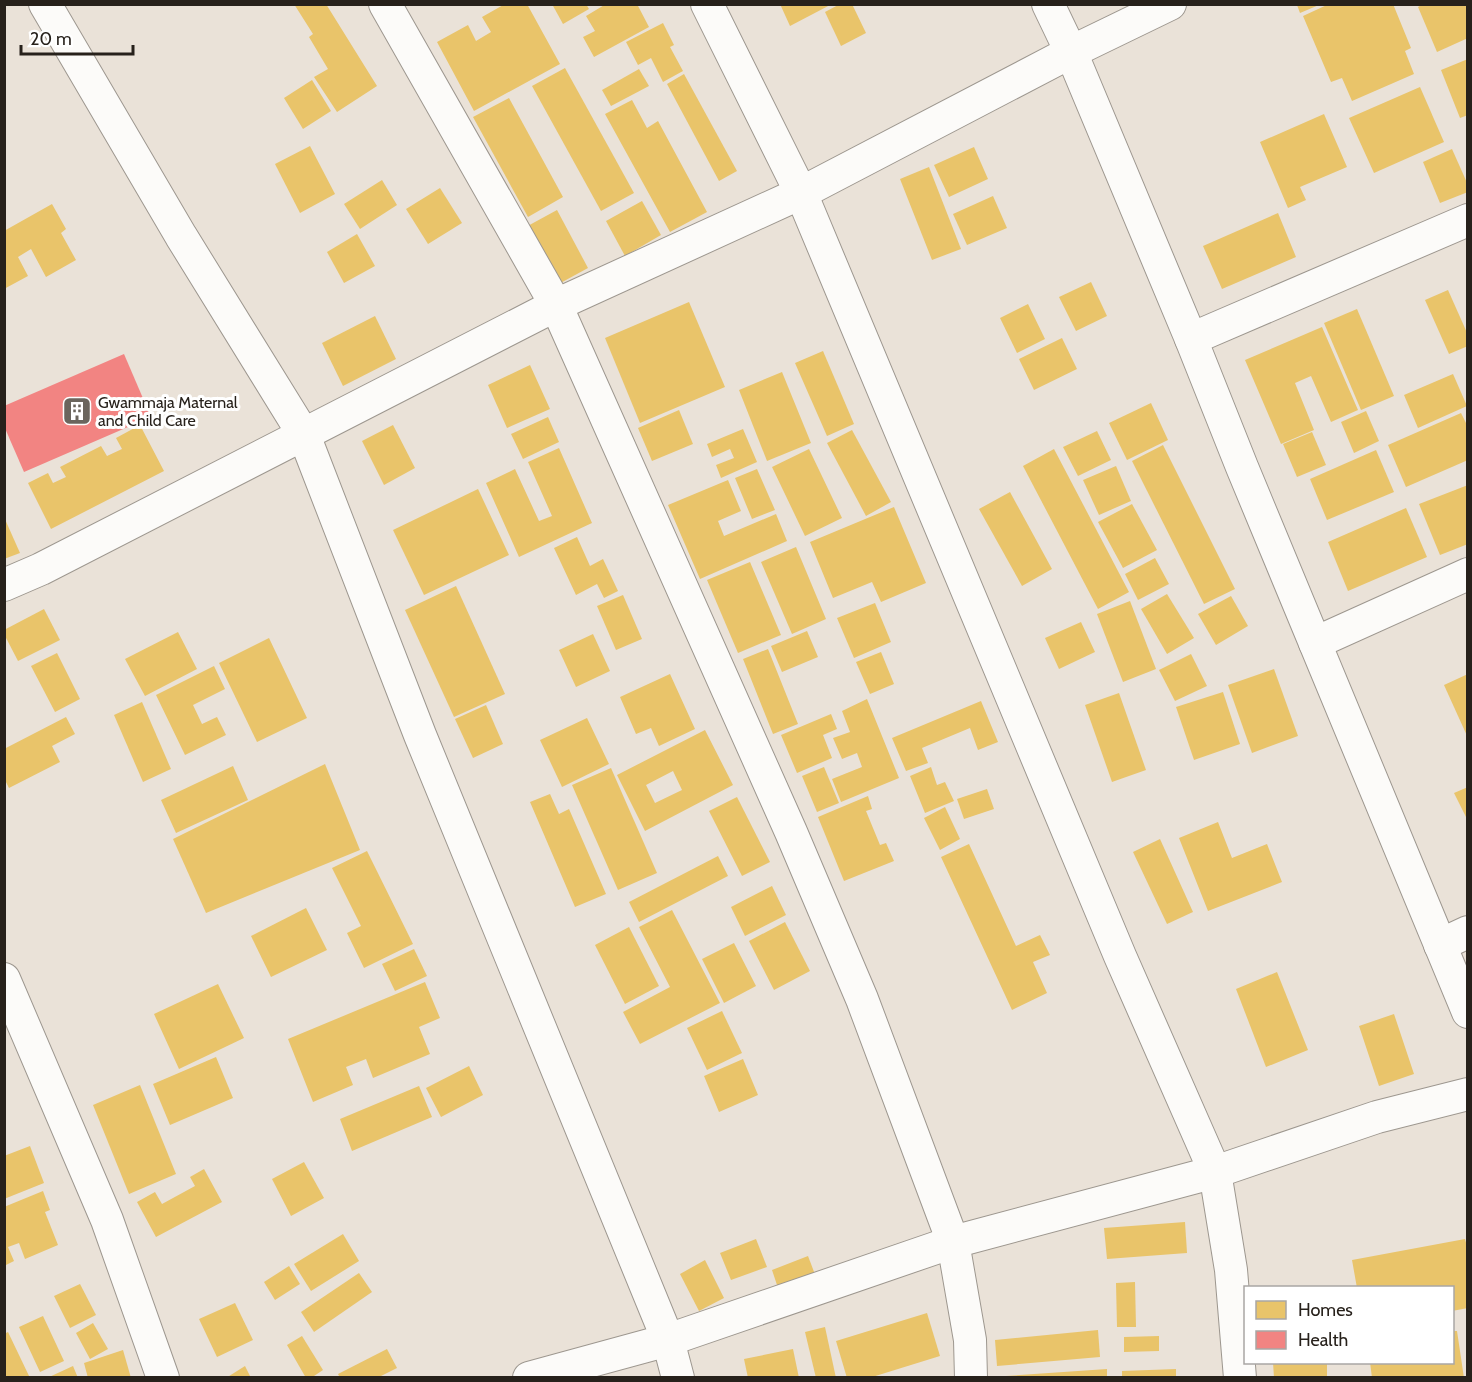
<svg xmlns="http://www.w3.org/2000/svg" width="1472" height="1382" font-family="Cabin,sans-serif">
	<rect width="100%" height="100%" fill="#eae2d8"/>
	<g fill="#e9c46a" fill-rule="evenodd">
		<polygon points="294,4 326,4 377,86 337,112 314,77 328,69 309,37 313,34"/>
		<polygon points="505,4 527,4 560,64 474,111 437,42 468,25 476,41 491,32 482,17"/>
		<polygon points="552,4 586,4 589,9 563,24"/>
		<polygon points="606,4 637,4 649,27 594,57 583,37 595,31 586,16"/>
		<polygon points="780,4 832,4 790,26"/>
		<polygon points="840,4 852,4 866,33 841,46 825,12"/>
		<polygon points="1329,4 1393,4 1411,48 1405,51 1414,74 1352,101 1342,78 1331,82 1303,16"/>
		<polygon points="1423,4 1468,4 1468,38 1437,52 1418,7"/>
		<polygon points="1297,5 1319,5 1300,13"/>
		<polygon points="663,23 674,45 670,47 683,71 663,82 651,58 638,65 626,42"/>
		<polygon points="1468,59 1468,115 1460,118 1441,70"/>
		<polygon points="565,68 634,193 601,211 532,86"/>
		<polygon points="639,69 649,86 611,106 602,90"/>
		<polygon points="684,74 737,171 719,181 667,84"/>
		<polygon points="312,80 331,111 303,129 284,98"/>
		<polygon points="1420,87 1444,142 1374,173 1349,118"/>
		<polygon points="509,98 563,197 528,217 473,117"/>
		<polygon points="632,100 647,128 658,121 707,212 670,232 605,114"/>
		<polygon points="1324,114 1347,167 1300,187 1306,200 1288,208 1260,142"/>
		<polygon points="310,146 335,194 300,213 275,164"/>
		<polygon points="974,147 988,179 949,197 934,165"/>
		<polygon points="1452,149 1468,185 1468,192 1440,203 1423,162"/>
		<polygon points="929,167 961,249 932,260 900,179"/>
		<polygon points="382,180 397,205 360,229 344,204"/>
		<polygon points="440,188 462,223 428,244 406,209"/>
		<polygon points="993,196 1007,228 967,245 953,214"/>
		<polygon points="642,201 661,235 625,256 606,221"/>
		<polygon points="52,204 66,229 61,233 76,260 46,277 31,249 18,257 28,276 4,289 4,231"/>
		<polygon points="557,210 588,268 555,286 524,228"/>
		<polygon points="1278,213 1296,257 1222,289 1203,246"/>
		<polygon points="357,234 375,266 344,283 327,252"/>
		<polygon points="1091,282 1107,316 1076,331 1059,297"/>
		<polygon points="1448,290 1468,335 1468,346 1449,354 1425,300"/>
		<polygon points="689,302 725,387 640,423 605,338"/>
		<polygon points="1028,304 1045,339 1017,353 1000,318"/>
		<polygon points="1357,309 1394,396 1361,410 1324,323"/>
		<polygon points="375,316 396,359 343,386 322,343"/>
		<polygon points="1322,327 1358,410 1331,422 1311,376 1295,383 1314,430 1281,444 1245,360"/>
		<polygon points="1062,338 1077,369 1034,390 1019,359"/>
		<polygon points="823,351 854,424 827,436 795,363"/>
		<polygon points="530,365 550,409 507,428 488,385"/>
		<polygon points="782,372 811,443 767,461 739,390"/>
		<polygon points="1453,374 1467,406 1418,428 1404,395"/>
		<polygon points="1151,403 1168,440 1127,460 1109,423"/>
		<polygon points="679,410 693,444 652,461 638,428"/>
		<polygon points="1366,411 1379,441 1354,453 1341,422"/>
		<polygon points="1461,413 1468,427 1468,460 1406,487 1388,445"/>
		<polygon points="548,417 559,442 523,459 511,434"/>
		<polygon points="140,425 164,471 51,529 28,483 48,473 53,483 66,477 60,467 101,446 107,456 122,449 116,438"/>
		<polygon points="393,425 415,468 384,485 362,441"/>
		<polygon points="743,429 757,462 721,478 716,465 734,458 730,449 712,457 707,444"/>
		<polygon points="852,430 891,502 866,516 827,443"/>
		<polygon points="1097,431 1111,460 1078,476 1063,447"/>
		<polygon points="1312,432 1326,465 1297,477 1283,444"/>
		<polygon points="1163,445 1235,589 1204,604 1132,461"/>
		<polygon points="559,448 592,523 519,557 486,483 515,469 539,521 552,516 528,462"/>
		<polygon points="809,449 842,518 805,536 772,467"/>
		<polygon points="1054,449 1129,592 1098,609 1023,466"/>
		<polygon points="1376,450 1394,492 1327,520 1310,479"/>
		<polygon points="1116,466 1131,501 1099,515 1083,480"/>
		<polygon points="757,469 775,510 752,519 735,478"/>
		<polygon points="728,480 741,511 718,521 724,536 776,514 787,541 700,579 668,505"/>
		<polygon points="1468,485 1468,544 1440,555 1419,504"/>
		<polygon points="478,489 509,555 424,595 393,530"/>
		<polygon points="1010,492 1052,569 1022,586 979,509"/>
		<polygon points="1132,504 1157,550 1123,568 1098,522"/>
		<polygon points="894,507 926,583 881,602 872,582 833,598 810,542"/>
		<polygon points="1406,508 1427,557 1348,591 1328,542"/>
		<polygon points="4,517 20,553 4,559"/>
		<polygon points="577,537 590,566 603,559 618,591 604,598 597,584 576,595 554,548"/>
		<polygon points="796,547 826,619 792,634 761,562"/>
		<polygon points="1155,558 1169,584 1138,600 1125,574"/>
		<polygon points="750,562 781,635 738,653 707,580"/>
		<polygon points="456,586 505,694 454,717 405,610"/>
		<polygon points="1167,594 1194,638 1167,654 1141,609"/>
		<polygon points="623,595 642,639 616,650 597,606"/>
		<polygon points="1231,596 1248,626 1216,645 1198,614"/>
		<polygon points="1130,601 1156,669 1123,682 1097,614"/>
		<polygon points="875,603 891,642 854,658 837,618"/>
		<polygon points="44,609 60,640 18,661 4,634 4,630"/>
		<polygon points="1081,622 1095,652 1059,669 1045,638"/>
		<polygon points="807,631 818,657 782,672 771,646"/>
		<polygon points="178,632 197,669 145,696 125,659"/>
		<polygon points="593,634 610,671 576,687 559,650"/>
		<polygon points="269,638 307,718 257,742 219,663"/>
		<polygon points="768,649 798,724 773,734 743,659"/>
		<polygon points="881,652 894,684 870,694 856,662"/>
		<polygon points="57,653 80,699 55,712 31,666"/>
		<polygon points="1191,654 1207,686 1175,701 1159,670"/>
		<polygon points="214,666 225,689 193,705 202,724 217,717 226,735 185,755 156,695"/>
		<polygon points="1274,669 1298,736 1252,753 1228,685"/>
		<polygon points="670,674 695,729 659,746 651,728 636,734 620,697"/>
		<polygon points="1468,674 1468,738 1444,685"/>
		<polygon points="1223,692 1240,744 1194,760 1176,707"/>
		<polygon points="1119,693 1146,770 1112,782 1085,705"/>
		<polygon points="867,699 899,778 841,802 832,779 862,767 857,753 842,759 833,738 850,732 842,711"/>
		<polygon points="981,701 998,742 978,750 970,728 922,748 928,763 906,771 892,738"/>
		<polygon points="142,702 171,769 143,782 114,715"/>
		<polygon points="486,705 503,744 473,758 455,719"/>
		<polygon points="831,714 837,729 823,735 832,758 797,773 781,735"/>
		<polygon points="66,717 75,734 52,746 60,762 9,788 4,778 4,749"/>
		<polygon points="587,718 609,764 562,787 540,740"/>
		<path d="M705 730 733 785 645 831 617 775ZM673 771 682 790 655 803 646 785Z"/>
		<polygon points="325,764 360,850 206,913 173,839"/>
		<polygon points="233,766 248,800 176,833 161,800"/>
		<polygon points="824,767 839,803 817,812 802,776"/>
		<polygon points="931,767 937,785 945,782 954,801 925,813 910,776"/>
		<polygon points="611,768 657,873 618,890 572,785"/>
		<polygon points="1468,787 1468,821 1454,793"/>
		<polygon points="987,789 994,809 964,819 957,799"/>
		<polygon points="550,794 559,814 569,809 606,894 575,907 530,802"/>
		<polygon points="868,796 872,809 866,811 880,845 886,843 894,861 844,881 818,817"/>
		<polygon points="737,797 770,862 742,876 709,811"/>
		<polygon points="945,807 960,839 940,850 924,818"/>
		<polygon points="1218,822 1232,858 1267,844 1282,882 1208,911 1179,838"/>
		<polygon points="1160,839 1193,912 1167,924 1133,852"/>
		<polygon points="969,844 1016,946 1040,935 1050,955 1033,962 1047,993 1012,1010 941,857"/>
		<polygon points="367,851 413,944 364,968 347,933 361,926 332,868"/>
		<polygon points="718,856 728,876 639,922 629,902"/>
		<polygon points="772,886 786,915 745,936 731,907"/>
		<polygon points="306,908 327,950 271,977 251,936"/>
		<polygon points="672,910 720,1003 640,1044 623,1012 670,987 639,927"/>
		<polygon points="785,922 810,971 774,990 749,941"/>
		<polygon points="629,927 659,986 625,1004 595,945"/>
		<polygon points="734,943 756,986 724,1003 702,959"/>
		<polygon points="414,949 427,976 395,991 382,964"/>
		<polygon points="1277,972 1308,1050 1266,1067 1236,989"/>
		<polygon points="425,982 440,1018 419,1027 430,1054 373,1078 366,1059 346,1067 353,1085 313,1102 288,1039"/>
		<polygon points="218,984 244,1038 179,1069 154,1014"/>
		<polygon points="722,1011 742,1053 707,1070 687,1028"/>
		<polygon points="1394,1014 1414,1074 1379,1086 1359,1026"/>
		<polygon points="216,1057 233,1098 170,1125 153,1084"/>
		<polygon points="743,1059 758,1095 719,1112 704,1076"/>
		<polygon points="469,1066 483,1095 441,1117 426,1088"/>
		<polygon points="140,1085 176,1174 129,1194 93,1105"/>
		<polygon points="419,1086 432,1117 352,1151 340,1119"/>
		<polygon points="30,1146 44,1183 4,1199 4,1156"/>
		<polygon points="304,1162 324,1198 291,1216 272,1179"/>
		<polygon points="204,1169 222,1202 156,1237 137,1202 155,1192 162,1204 195,1186 190,1177"/>
		<polygon points="43,1191 50,1210 45,1212 58,1245 25,1259 19,1243 8,1247 14,1261 4,1266 4,1207"/>
		<polygon points="1185,1222 1187,1253 1107,1259 1104,1228"/>
		<polygon points="343,1234 359,1261 311,1291 294,1264"/>
		<polygon points="756,1239 767,1267 731,1280 720,1253"/>
		<polygon points="1465,1239 1468,1250 1468,1308 1452,1311 1452,1288 1357,1288 1352,1260"/>
		<polygon points="808,1256 816,1277 779,1291 772,1270"/>
		<polygon points="705,1260 724,1298 699,1311 680,1274"/>
		<polygon points="289,1266 300,1284 275,1300 264,1282"/>
		<polygon points="359,1273 372,1292 314,1332 301,1312"/>
		<polygon points="1135,1282 1136,1327 1117,1327 1116,1283"/>
		<polygon points="80,1284 96,1315 70,1328 54,1296"/>
		<polygon points="235,1303 253,1340 217,1357 199,1319"/>
		<polygon points="927,1313 940,1356 869,1378 847,1378 836,1341"/>
		<polygon points="43,1316 64,1361 40,1372 19,1327"/>
		<polygon points="93,1323 108,1349 90,1359 76,1333"/>
		<polygon points="825,1327 836,1378 816,1378 805,1332"/>
		<polygon points="1098,1330 1100,1357 997,1366 995,1340"/>
		<polygon points="1452,1331 1457,1331 1464,1378 1372,1378 1370,1362 1452,1362"/>
		<polygon points="8,1332 30,1378 4,1378 4,1334"/>
		<polygon points="302,1336 323,1370 311,1378 306,1378 287,1345"/>
		<polygon points="1159,1336 1159,1351 1124,1352 1124,1337"/>
		<polygon points="387,1349 397,1368 377,1378 340,1378 338,1374"/>
		<polygon points="793,1349 799,1378 748,1378 744,1359"/>
		<polygon points="123,1350 131,1378 88,1378 84,1363"/>
		<polygon points="1273,1362 1327,1362 1327,1378 1274,1378"/>
		<polygon points="73,1366 78,1378 47,1378"/>
		<polygon points="245,1366 251,1378 226,1378"/>
		<polygon points="1107,1369 1107,1378 1006,1378 1006,1376"/>
		<polygon points="1176,1369 1176,1378 1122,1378 1122,1371"/>
	</g>
	<polygon fill="#f28482" points="124,354 151,417 24,472 4,426 4,406"/>
	<g fill="none" stroke-linecap="round" stroke-linejoin="round">
		<g stroke="#9d978f" stroke-width="34">
			<g id="minor">
				<polyline points="45,4 181,236 304,435 420,735 668,1340 678,1378"/>
				<polyline points="385,4 556,305 791,832 862,999 953,1242 970,1340 971,1378"/>
				<polyline points="707,4 801,193 1120,956 1215,1172 1231,1270 1240,1378"/>
				<polyline points="1048,4 1071,52 1191,339 1242,467 1468,1012"/>
				<polyline points="1191,339 1468,220"/>
				<polyline points="4,585 41,569 556,305 801,193 1071,52 1170,4"/>
				<polyline points="1315,643 1468,574"/>
				<polyline points="1440,945 1468,932"/>
				<polyline points="4,979 107,1220 163,1378"/>
				<polyline points="529,1378 668,1340 953,1242 1215,1172 1377,1117 1468,1094"/>
			</g>
		</g>
		<use href="#minor" stroke="#fcfbf9" stroke-width="32"/>
	</g>
	<defs>
		<g id="building-square" transform="scale(1.5)"><rect x="-9" y="-9" width="18" height="18" rx="4" fill="#6b655d" stroke="#fff"/><path d="M-4-6H4V6H1V3H-1V6H-4ZM-2.5-4.3h1.7v1.8h-1.7ZM.8-4.3h1.7v1.8H.8ZM-2.5-1h1.7V.8h-1.7ZM.8-1h1.7V.8H.8Z" fill="#fff"/></g>
	</defs>
	<g fill-rule="evenodd">
		<use href="#building-square" x="77" y="411"/>
	</g>
	<g text-anchor="middle" stroke-width="6" stroke-linejoin="round" paint-order="stroke">
		<g font-size="16" fill="#27211b" stroke="#fff" text-anchor="start">
			<text x="98" y="408">Gwammaja Maternal<tspan x="98" dy="18">and Child Care</tspan></text>
		</g>
	</g>
	<rect width="1472" height="1382" fill="none" stroke="#27211b" stroke-width="12"/>
	<rect x="1244" y="1286" width="210" height="78" fill="#ffffff" stroke="#a9a6a4" stroke-width="1.5"/>
	<rect x="1256" y="1301" width="30" height="18" fill="#e9c46a" stroke="#a9a6a4" stroke-width="1.5"/>
	<text x="1298" y="1316" font-size="18" fill="#27211b">Homes</text>
	<rect x="1256" y="1331" width="30" height="18" fill="#f28482" stroke="#a9a6a4" stroke-width="1.5"/>
	<text x="1298" y="1346" font-size="18" fill="#27211b">Health</text>
	<path d="M21 45v9h112v-9" fill="none" stroke="#27211b" stroke-width="3"/>
	<text x="30" y="45" font-size="18" fill="#27211b" stroke="#ffffff" stroke-width="4.5" paint-order="stroke">20 m</text>
</svg>
